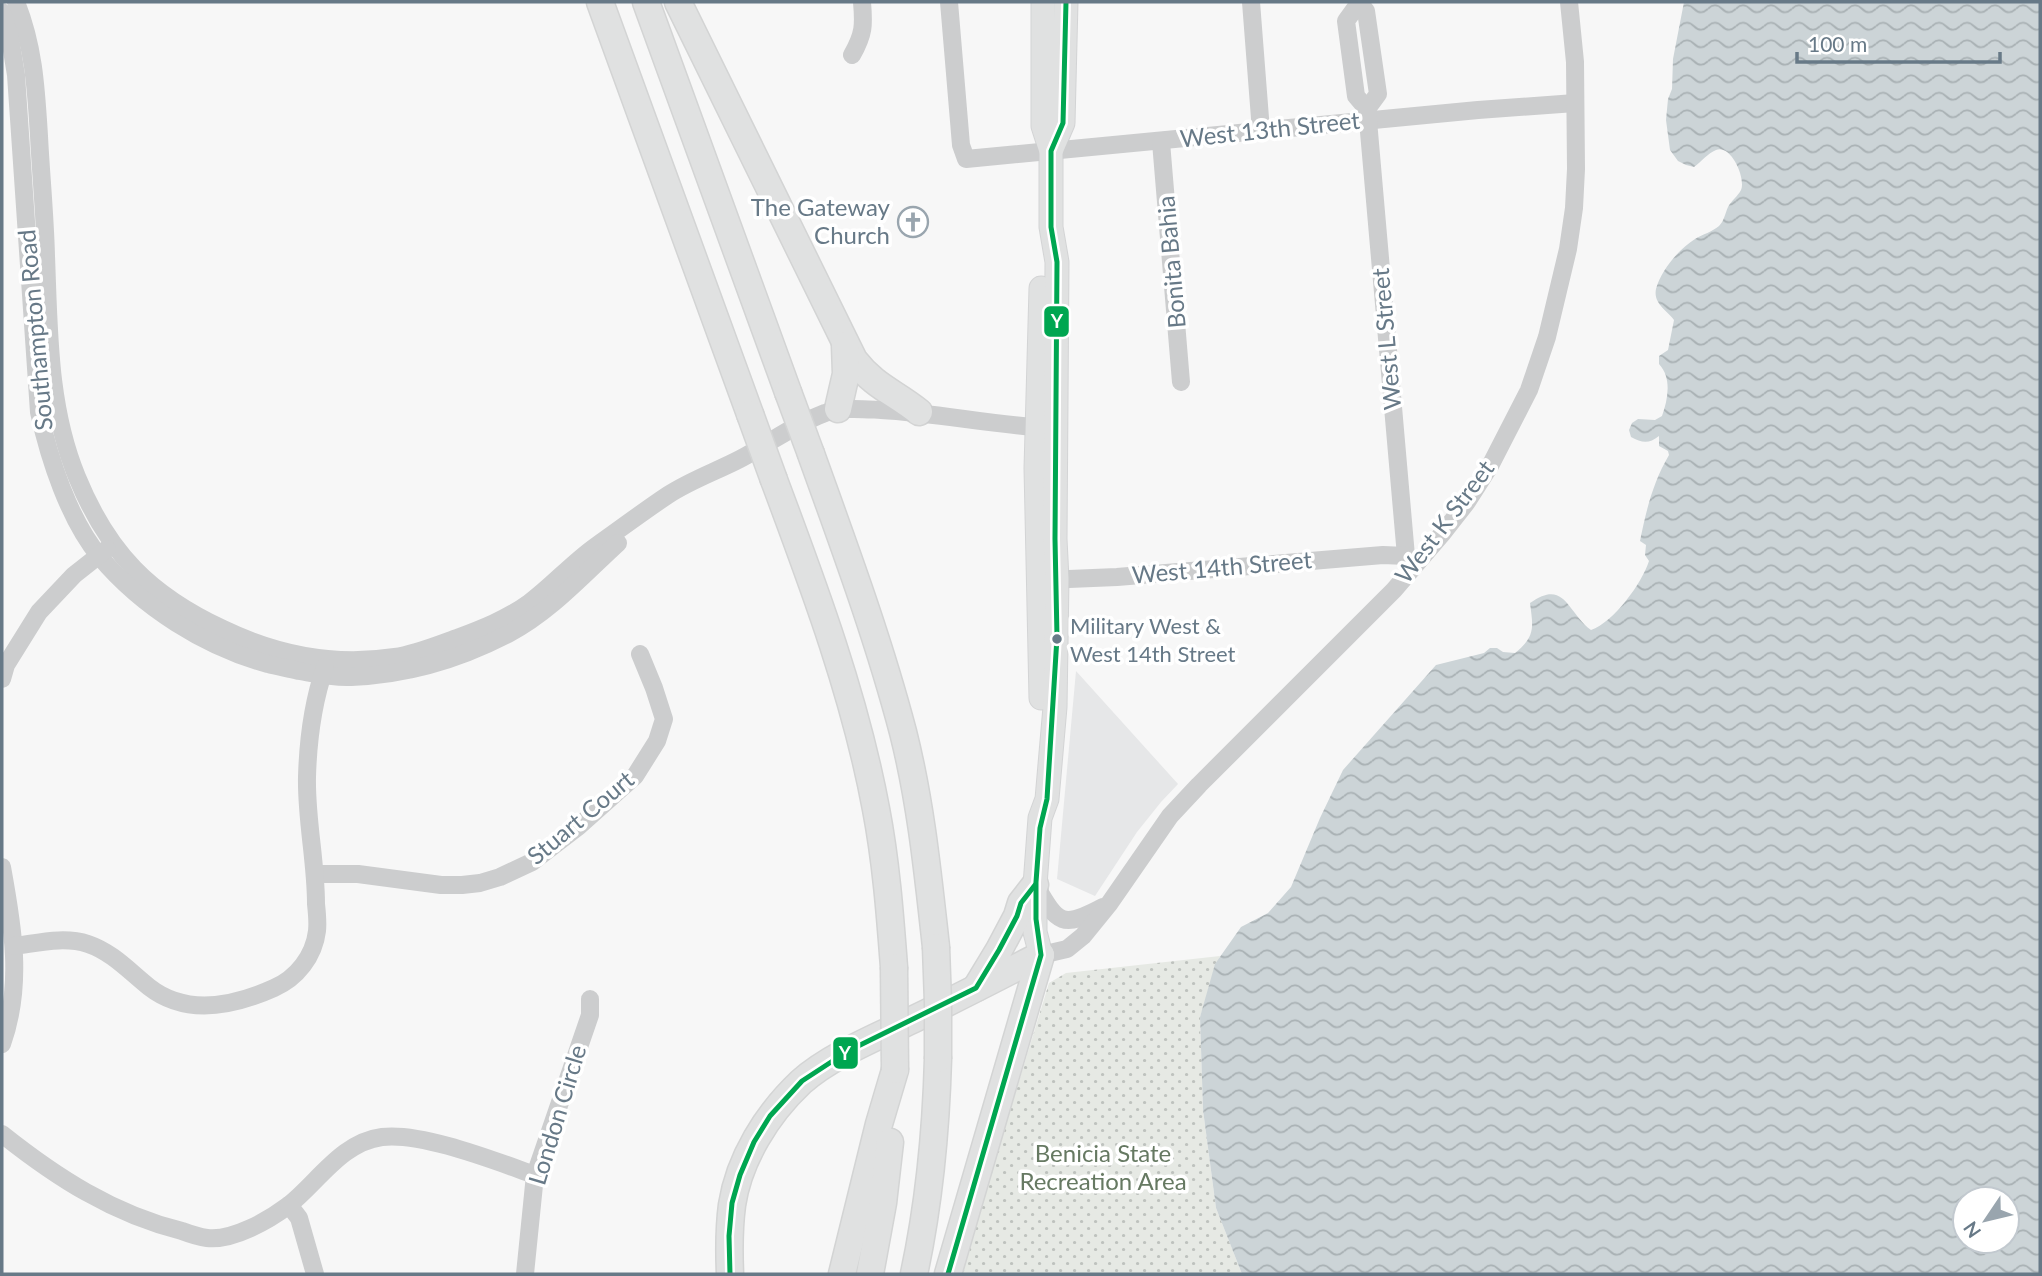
<svg xmlns="http://www.w3.org/2000/svg" width="2042" height="1276" font-family="Lato,sans-serif">
	<defs>
		<pattern id="park-dots" width="8" height="8" patternUnits="userSpaceOnUse" patternTransform="scale(1.75)"><rect width="8" height="8" fill="#e6e9e4"/><path d="M2 2h.1M6 6h.1" fill="none" stroke="#bec2be" stroke-width="1.8" stroke-linecap="round"/></pattern>
		<pattern id="water-waves" width="16" height="10" patternUnits="userSpaceOnUse" patternTransform="scale(1.75)"><rect width="16" height="10" fill="#ccd4d7"/><path d="M0 5q4-4 8 0t8 0" fill="none" stroke="#a9b1b4"/></pattern>
	</defs>
	<rect width="100%" height="100%" fill="#f7f7f7"/>
	<polygon fill="#e6e7e8" points="1076,671 1178,784 1161,802 1137,832 1095,896 1057,879"/>
	<polygon fill="url(#park-dots)" points="1220,956 1200,1017 1203,1110 1216,1208 1242,1274 960,1274 1049,983 1066,973"/>
	<path fill="url(#water-waves)" fill-rule="evenodd" d="M1684 2H2040V1274H1242L1216 1208 1203 1110 1200 1017 1215 964 1241 927 1268 913 1291 887 1320 818 1343 770 1436 665 1484 653 1490 648H1497L1503 652 1515 653C1536 636 1533 627 1530 603 1565 578 1567 612 1591 630 1614 622 1642 583 1649 561L1645 555 1646 545 1640 541C1646 511 1653 482 1669 455L1668 451 1659 446V436C1649 444 1642 443 1631 437L1629 430 1632 423 1638 419 1655 420 1662 416C1668 399 1672 378 1659 364V356L1668 350 1674 320C1667 310 1653 304 1656 289 1661 270 1679 249 1695 239 1703 234 1712 232 1719 226 1724 221 1725 214 1728 207 1731 201 1738 196 1741 190 1746 178 1731 144 1716 150 1708 153 1701 162 1694 167L1686 165 1678 161 1670 150 1666 120 1668 99 1672 89 1673 59ZM1965 1199H2007V1241H1965Z"/>
	<g fill="none" stroke-linecap="round" stroke-linejoin="round">
		<g stroke="#d3d4d5" stroke-width="25">
			<g id="major">
				<polyline points="1051,151 1063,123 1066,2"/>
				<polyline points="1041,288 1036,468 1041,698"/>
				<polyline points="1041,955 1035,932 1035,885 1040,818 1047,799 1055,707 1057,579 1055,539 1057,262 1051,227 1051,151 1043,126 1043,2"/>
			</g>
		</g>
		<g stroke="#d3d4d4" stroke-width="29">
			<g id="highway">
				<polyline points="600,2 750,414"/>
				<polyline points="646,2 788,392"/>
				<path d="M678 2 854 360C875 387 894 392 919 412"/>
				<polyline points="838,409 846,374 845,345"/>
				<path d="M811 454C844 546 878 637 903 732 921 803 928 875 936 947"/>
				<path d="M774 480C814 587 855 696 876 809 886 861 890 914 894 967"/>
				<polyline points="976,988 999,950 1017,916 1021,903 1035,885"/>
				<path d="M730 1274C729 1251 729 1228 732 1205 739 1159 767 1114 801 1082 830 1056 877 1037 912 1020 956 999 998 977 1041 955"/>
				<polyline points="842,1274 879,1124 895,1070"/>
				<polyline points="870,1274 883,1203 890,1142"/>
				<path d="M914 1274C929 1204 936 1131 938 1059"/>
				<polyline points="948,1274 1041,955"/>
			</g>
		</g>
		<g stroke="#cccdce" stroke-width="18">
			<path d="M16 2C34 47 36 88 39 136 41 176 45 216 46 256 49 331 48 407 77 477 108 553 150 595 223 629 277 655 336 666 395 657 416 654 437 645 457 638 481 629 507 619 529 603 552 586 572 563 596 546 620 529 644 511 668 495 691 480 717 471 740 459 770 443 793 425 825 413 843 407 862 409 881 410 937 413 992 425 1049 428"/>
			<polyline points="949,2 961,145 966,159 1478,110 1575,103"/>
			<polyline points="1251,2 1261,131"/>
			<polyline points="1359,2 1366,11 1378,94 1367,109"/>
			<polyline points="1359,3 1346,21 1356,96 1367,109 1406,556 1413,567"/>
			<path d="M2 12 10 38 16 75 39 412C49 458 69 520 100 557 142 607 205 647 268 664 278 667 288 668 299 671 316 674 333 678 351 677 406 675 460 659 508 634 550 612 583 575 618 543"/>
			<path d="M852 55C864 34 864 25 862 2"/>
			<polyline points="1161,142 1181,382"/>
			<polyline points="1045,580 1117,577 1383,555 1406,556"/>
			<polyline points="2,679 6,665 39,612 74,575 107,549"/>
			<path d="M2 867C13 927 23 985 2 1044"/>
			<polyline points="316,874 358,874 441,885 462,885 480,883 500,877 532,862 579,826 635,776 657,741 664,719 654,688 640,654"/>
			<path d="M1036 886C1058 924 1062 929 1103 907"/>
			<path d="M14 946C38 943 64 936 88 944 112 952 129 971 149 987 186 1016 234 1006 274 988 297 978 314 956 317 931 318 922 317 913 316 904 316 861 306 819 307 777 308 740 313 702 325 667"/>
			<polyline points="1041,955 1067,949 1083,936 1109,904 1170,816 1199,785 1394,590 1442,534 1467,502 1490,466 1529,390 1547,337 1568,249 1574,208 1576,169 1575,62 1569,2"/>
			<path d="M2 1134C56 1177 113 1214 182 1231 190 1234 199 1237 207 1238 233 1241 269 1220 289 1205 318 1182 342 1142 382 1137 422 1132 495 1161 535 1175"/>
			<polyline points="289,1205 299,1218 315,1274"/>
			<polyline points="525,1274 535,1175 590,1015 590,999"/>
		</g>
		<use href="#major" stroke="#e0e1e1" stroke-width="23"/>
		<use href="#highway" stroke="#e0e1e1" stroke-width="26"/>
		<g stroke="#d3d4d4" stroke-width="29" stroke-linecap="butt">
			<g id="highway-bridge">
				<polyline points="788,392 811,454"/>
				<polyline points="750,414 774,480"/>
				<polyline points="936,947 938,1003 938,1059"/>
				<polyline points="894,967 895,1070"/>
			</g>
		</g>
		<use href="#highway-bridge" stroke="#e0e1e1" stroke-width="26"/>
		<g stroke="#fff" stroke-width="10">
			<g id="bus-1">
				<polyline points="730,1274 729,1236 732,1203 740,1175 754,1142 770,1116 802,1081 848,1051 976,988 999,950 1017,916 1021,903 1035,885"/>
				<polyline points="948,1274 1041,955 1036,919 1036,882 1040,828 1047,799 1057,637 1055,539 1057,262 1051,227 1051,151 1063,123 1066,2"/>
			</g>
		</g>
		<use href="#bus-1" stroke="#00a651" stroke-width="5"/>
	</g>
	<defs>
		<g id="church-ring" transform="scale(1.575)"><circle r="9.5" fill="#fff" stroke="#99a5ae" stroke-width="1.5"/><path d="M-1.2-6h2.4v3.5h3.3v2.4h-3.3V6h-2.4V-.1h-3.3v-2.4h3.3Z" fill="#99a5ae"/></g>
	</defs>
	<g fill-rule="evenodd">
		<use href="#church-ring" x="913" y="222"/>
	</g>
	<circle fill="#677987" stroke="#fff" stroke-width="2.5" cx="1057" cy="639" r="6"/>
	<g text-anchor="middle" stroke-width="7" stroke-linejoin="round" paint-order="stroke">
		<g font-size="22" fill="#677987" stroke="#fff" text-anchor="start">
			<text x="1070" y="634">Military West &amp;<tspan x="1070" dy="28">West 14th Street</tspan></text>
		</g>
		<g font-size="24" fill="#677987" stroke="#fff">
			<text transform="translate(1270 130) rotate(-6)" y="8">West 13th Street</text>
			<text transform="translate(1172 262) rotate(-95)" y="8">Bonita Bahia</text>
			<text transform="translate(36 330) rotate(-95)" y="8">Southampton Road</text>
			<text transform="translate(1387 339) rotate(-95)" y="8">West L Street</text>
			<text transform="translate(1445 522) rotate(-53)" y="8">West K Street</text>
			<text transform="translate(1222 568) rotate(-5)" y="8">West 14th Street</text>
			<text transform="translate(581 818) rotate(-40)" y="8">Stuart Court</text>
			<text transform="translate(558 1115) rotate(-73)" y="8">London Circle</text>
		</g>
		<g font-size="24" fill="#677987" stroke="#fff" text-anchor="end">
			<text x="890" y="216">The Gateway<tspan x="890" dy="28">Church</tspan></text>
		</g>
		<g font-size="24" fill="#667962" stroke="#fff">
			<text x="1103" y="1162">Benicia State<tspan x="1103" dy="28">Recreation Area</tspan></text>
		</g>
	</g>
	<g stroke="#fff" stroke-width="2.5">
		<rect x="1043" y="305" width="27" height="33" rx="7" fill="#00a651"/>
		<rect x="832" y="1036" width="27" height="34" rx="7" fill="#00a651"/>
	</g>
	<g font-size="19" text-anchor="middle" font-weight="bold" fill="#fff">
		<text x="1057" y="328">Y</text>
		<text x="845" y="1060">Y</text>
	</g>
	<rect width="2042" height="1276" fill="none" stroke="#677987" stroke-width="7"/>
	<g transform="translate(1986 1220) rotate(235)"><circle r="33" fill="#ffffff" stroke="#c2c9cf" stroke-width="2"/>
	<path d="M0-5L12 26L0 18L-12 26Z" fill="#99a5ae"/>
	<text y="-10" font-size="19" font-weight="bold" text-anchor="middle" fill="#677987">N</text>
	</g>
	<path d="M1797 52v10h203v-10" fill="none" stroke="#677987" stroke-width="3.5"/>
	<text x="1808" y="52" font-size="21" fill="#677987" stroke="#ffffff" stroke-width="5" paint-order="stroke">100 m</text>
</svg>
